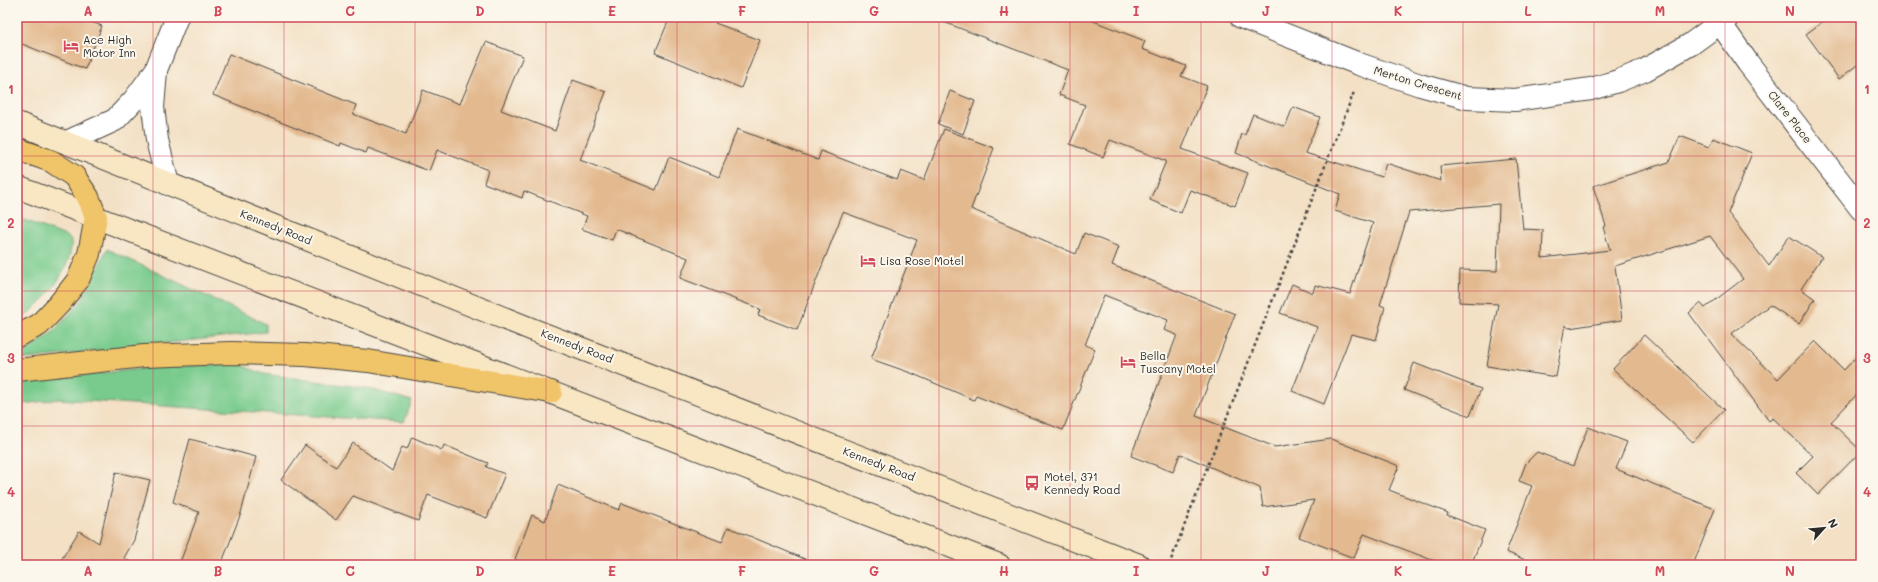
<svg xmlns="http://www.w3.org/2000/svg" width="1878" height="582" font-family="Mali,sans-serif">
	<rect width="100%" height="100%" fill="#fbf7ec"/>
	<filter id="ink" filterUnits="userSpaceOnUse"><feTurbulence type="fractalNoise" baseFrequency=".025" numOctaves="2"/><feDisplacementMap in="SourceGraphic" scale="8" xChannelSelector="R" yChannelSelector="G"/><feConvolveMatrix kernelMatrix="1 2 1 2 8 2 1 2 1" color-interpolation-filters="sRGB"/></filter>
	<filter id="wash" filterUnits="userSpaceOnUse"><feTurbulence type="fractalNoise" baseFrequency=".012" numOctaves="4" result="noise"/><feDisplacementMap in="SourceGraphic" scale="16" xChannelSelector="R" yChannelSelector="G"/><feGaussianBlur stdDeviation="0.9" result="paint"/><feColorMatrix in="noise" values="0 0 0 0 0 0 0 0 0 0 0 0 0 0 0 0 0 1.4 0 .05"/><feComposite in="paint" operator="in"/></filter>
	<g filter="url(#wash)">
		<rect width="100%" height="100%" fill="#f3e0c5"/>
		<g fill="#78cb8d" stroke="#527b5c">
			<path d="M17 217 66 236 71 240C74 269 40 308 17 322Z"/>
			<polygon points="107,249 266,324 266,332 17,360 17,357 52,333 82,300"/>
			<polygon points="238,364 264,374 366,388 412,401 404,422 58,399 17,405 17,382 158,367"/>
		</g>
		<g id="blocks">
			<g fill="#e3ba90">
				<polygon points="17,17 78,17 102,26 85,69 17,42"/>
				<polygon points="670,17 718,17 715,23 760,40 741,88 655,53"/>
				<polygon points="937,17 1083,17 1145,41 1142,49 1186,66 1181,76 1207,86 1182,149 1248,173 1235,206 1190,190 1181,213 1150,200 1166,161 1110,140 1103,157 1070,144 1085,105 1059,95 1068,70 936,19"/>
				<polygon points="1829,17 1861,17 1861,62 1839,79 1806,34"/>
				<polygon points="486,42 523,56 501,110 555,131 573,80 606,92 580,160 656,190 669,157 719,177 737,129 818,160 821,151 897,180 901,171 924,180 944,129 994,148 971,209 1076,254 1084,233 1119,247 1112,265 1235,314 1196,416 1275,447 1331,439 1399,466 1389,490 1448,513 1447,515 1485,530 1471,565 1445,565 1364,534 1354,558 1299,537 1314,500 1263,507 1260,488 1180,454 1173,472 1131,456 1177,335 1164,330 1168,320 1104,295 1085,345 1095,349 1063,430 976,396 974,400 911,373 871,359 917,240 843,212 797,330 758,315 760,309 680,278 688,258 616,229 612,240 582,229 587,216 524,191 522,198 484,183 488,170 437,150 429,171 368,148 366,153 341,143 340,146 213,95 229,54 356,105 353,114 406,134 423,90 460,104"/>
				<polygon points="950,91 975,101 963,134 938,124"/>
				<polygon points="1293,107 1320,117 1305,153 1382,177 1386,163 1441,181 1440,166 1516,159 1523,229 1543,230 1542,258 1610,250 1603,227 1606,226 1593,186 1669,162 1680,136 1709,147 1713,138 1752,153 1728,213 1769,266 1789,236 1822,257 1801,289 1815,299 1799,324 1770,305 1731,334 1778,379 1815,341 1844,370 1861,352 1861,390 1831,422 1861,451 1818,495 1796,473 1813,456 1773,418 1769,421 1689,313 1700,303 1705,308 1743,279 1710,236 1615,266 1622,320 1569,328 1565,325 1556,377 1487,366 1498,304 1459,302 1460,270 1497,271 1499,204 1409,212 1380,305 1385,307 1376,340 1351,334 1324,404 1292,391 1317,327 1280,313 1292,284 1313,293 1315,285 1350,294 1373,223 1335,211 1340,194 1236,153 1242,134 1245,135 1253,114 1285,127"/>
				<polygon points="1644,335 1724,410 1693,442 1613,369"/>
				<polygon points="1414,363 1481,389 1470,416 1404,390"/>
				<polygon points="1588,427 1627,442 1616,469 1715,509 1693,565 1538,565 1506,552 1532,486 1519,481 1526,463 1537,452 1573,466"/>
				<polygon points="412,437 442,450 444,445 488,463 486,467 505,474 487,518 428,495 418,521 353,496 336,520 281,480 305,445 336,467 353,443 392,471 402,447 407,449"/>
				<polygon points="190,439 256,457 241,513 221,565 179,565 199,512 173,502"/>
				<polygon points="116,472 150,480 134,540 124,558 135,565 58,565 79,531 99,543"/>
				<polygon points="558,485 619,510 622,503 722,542 728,527 819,565 529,565 515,559 532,515 545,521"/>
			</g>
		</g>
	</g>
	<g filter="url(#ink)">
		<use href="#blocks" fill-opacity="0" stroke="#494642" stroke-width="1"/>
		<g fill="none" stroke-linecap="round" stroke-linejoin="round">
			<g stroke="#494642" stroke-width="24">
				<g id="street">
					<polyline points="1241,17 1359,64 1420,85 1467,98 1515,100 1591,89 1618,81 1645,70 1691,44 1728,17"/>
					<polyline points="1720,23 1748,63 1861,209"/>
					<polyline points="156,71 153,107 157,140 168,184"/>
					<polyline points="67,142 115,120 134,100 156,70 177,17"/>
				</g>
			</g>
			<g stroke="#494642" stroke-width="24">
				<g id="secondary">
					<polyline points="17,123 541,333 1139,565"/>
					<polyline points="17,187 999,565"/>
				</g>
			</g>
			<g stroke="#494642" stroke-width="24">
				<g id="highway">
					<polyline points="17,149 51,161 74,176 88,197 96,217 89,254 78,280 59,304 39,325 17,336"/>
					<polyline points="17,370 144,356 231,353 305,355 368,361 551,392"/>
				</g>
			</g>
			<polyline stroke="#494642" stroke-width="2.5" stroke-dasharray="3 3" stroke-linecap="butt" points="1169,565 1354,92"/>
			<use href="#street" stroke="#fff" stroke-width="22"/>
			<use href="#secondary" stroke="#f9e7c3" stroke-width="22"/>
			<use href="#highway" stroke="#f0c469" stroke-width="22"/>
		</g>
	</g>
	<path fill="none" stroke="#d1495b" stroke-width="1" stroke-opacity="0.55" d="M153 17V565M284 17V565M415 17V565M546 17V565M677 17V565M808 17V565M939 17V565M1070 17V565M1201 17V565M1332 17V565M1463 17V565M1594 17V565M1725 17V565M17 156H1861M17 291H1861M17 426H1861"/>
	<defs>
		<g id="hotel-bare" transform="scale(1.2)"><path d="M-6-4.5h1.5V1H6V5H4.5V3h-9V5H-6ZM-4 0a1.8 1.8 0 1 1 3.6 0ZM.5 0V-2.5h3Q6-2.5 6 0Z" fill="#d1495b" stroke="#fbf7ec" stroke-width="2.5" paint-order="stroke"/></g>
		<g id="bus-bare" transform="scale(1.2)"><path d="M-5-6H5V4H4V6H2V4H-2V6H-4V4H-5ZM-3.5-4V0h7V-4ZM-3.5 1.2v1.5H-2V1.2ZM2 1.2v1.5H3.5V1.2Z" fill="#d1495b" stroke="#fbf7ec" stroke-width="2.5" paint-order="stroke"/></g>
	</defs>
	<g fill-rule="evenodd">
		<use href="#hotel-bare" x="71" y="46"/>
		<use href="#hotel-bare" x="868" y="261"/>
		<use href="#hotel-bare" x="1128" y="362"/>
		<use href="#bus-bare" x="1032" y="483"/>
	</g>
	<g text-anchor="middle" stroke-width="4" stroke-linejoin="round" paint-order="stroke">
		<g font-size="11" fill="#2b2b2b" stroke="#fbf7ec" text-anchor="start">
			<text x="83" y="44">Ace High<tspan x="83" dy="13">Motor Inn</tspan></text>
			<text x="880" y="265">Lisa Rose Motel</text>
			<text x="1140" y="360">Bella<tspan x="1140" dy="13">Tuscany Motel</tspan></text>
			<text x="1044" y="481">Motel, 371<tspan x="1044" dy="13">Kennedy Road</tspan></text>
		</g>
		<g font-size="11" fill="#2b2b2b" stroke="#fbf7ec">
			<text transform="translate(1418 83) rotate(17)" y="4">Merton Crescent</text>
			<text transform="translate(1790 117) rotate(52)" y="4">Clare Place</text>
			<text transform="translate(276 227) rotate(22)" y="4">Kennedy Road</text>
			<text transform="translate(577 346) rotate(21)" y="4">Kennedy Road</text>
			<text transform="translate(879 464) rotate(21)" y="4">Kennedy Road</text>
		</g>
	</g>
	<rect width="1878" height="582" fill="none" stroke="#fbf7ec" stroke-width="44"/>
	<g transform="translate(1824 528) rotate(63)" stroke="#fbf7ec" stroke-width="3" paint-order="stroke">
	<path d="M0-3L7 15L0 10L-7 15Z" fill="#2b2b2b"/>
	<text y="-6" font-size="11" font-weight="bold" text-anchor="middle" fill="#2b2b2b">N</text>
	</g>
	<rect x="22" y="22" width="1834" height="538" fill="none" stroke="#d1495b" stroke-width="1.5"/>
	<g font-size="13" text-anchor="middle" font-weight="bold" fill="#d1495b">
		<text x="88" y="16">A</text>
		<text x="218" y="16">B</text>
		<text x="350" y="16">C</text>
		<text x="480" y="16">D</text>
		<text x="612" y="16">E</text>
		<text x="742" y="16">F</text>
		<text x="874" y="16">G</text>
		<text x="1004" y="16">H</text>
		<text x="1136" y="16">I</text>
		<text x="1266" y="16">J</text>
		<text x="1398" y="16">K</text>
		<text x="1528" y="16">L</text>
		<text x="1660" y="16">M</text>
		<text x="1790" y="16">N</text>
		<text x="11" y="94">1</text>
		<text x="1867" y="94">1</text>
		<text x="11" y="228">2</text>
		<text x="1867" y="228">2</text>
		<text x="11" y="363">3</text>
		<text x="1867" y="363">3</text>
		<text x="11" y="497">4</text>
		<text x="1867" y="497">4</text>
		<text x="88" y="576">A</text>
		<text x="218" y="576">B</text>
		<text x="350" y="576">C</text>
		<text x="480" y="576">D</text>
		<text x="612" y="576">E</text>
		<text x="742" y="576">F</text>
		<text x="874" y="576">G</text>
		<text x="1004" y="576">H</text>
		<text x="1136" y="576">I</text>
		<text x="1266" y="576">J</text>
		<text x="1398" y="576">K</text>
		<text x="1528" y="576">L</text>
		<text x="1660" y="576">M</text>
		<text x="1790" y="576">N</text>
	</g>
</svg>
